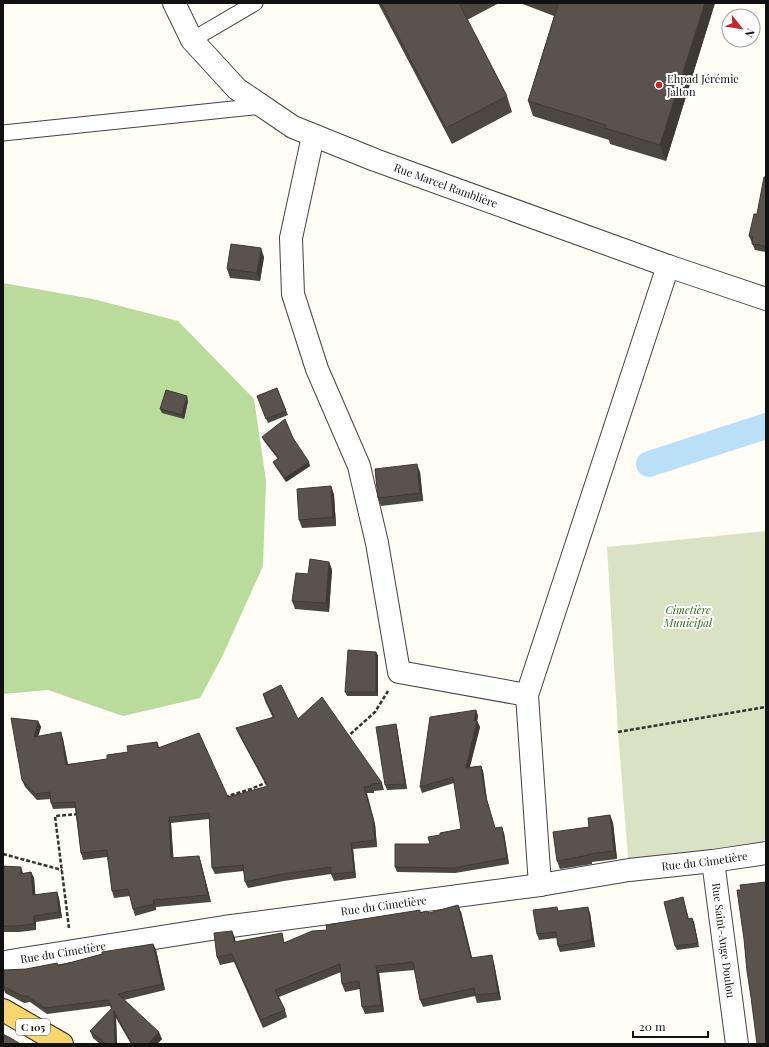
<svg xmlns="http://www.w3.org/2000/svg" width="769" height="1047" font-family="'Playfair Display',serif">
	<rect width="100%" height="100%" fill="#fffdf5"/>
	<polygon fill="#b9dc9c" points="3,283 93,299 178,321 254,399 266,481 263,566 222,657 200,698 123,716 48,690 3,694"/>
	<polygon fill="#d9e3c4" points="766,531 766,853 629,870 618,732 607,547"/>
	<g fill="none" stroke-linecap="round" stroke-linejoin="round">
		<polyline stroke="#b9e0f7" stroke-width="26" points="649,464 766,426"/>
		<g stroke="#444" stroke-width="17">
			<g id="service">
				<polyline points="192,40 255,3"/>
				<polyline points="3,133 262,106"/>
			</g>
		</g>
		<g stroke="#444" stroke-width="24">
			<g id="minor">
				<path id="s1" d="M174 3 192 40 237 89 293 127 375 160 668 266 766 299"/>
				<polyline points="313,136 291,238 293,294 317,369 359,466 377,543 399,672 527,695"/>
				<path id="s2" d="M713 861 737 1044"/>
				<polyline points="540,885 527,695 668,266"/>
			</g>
		</g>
		<g stroke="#444" stroke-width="24">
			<g id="tertiary">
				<path id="s3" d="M3 963 10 961 224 927 540 885 629 870 713 861 766 853"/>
			</g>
		</g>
		<g stroke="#222" stroke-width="24">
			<polyline id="primary" points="3,1010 62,1044"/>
		</g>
		<g stroke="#333" stroke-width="2.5" stroke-dasharray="4 2" stroke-linecap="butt">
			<polyline points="618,732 766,707"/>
			<polyline points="346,738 375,712 388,691"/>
			<polyline points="225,797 251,789 268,782"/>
			<polyline points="3,854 62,870"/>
			<polyline points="69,928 55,816 79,814"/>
		</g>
		<use href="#service" stroke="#fff" stroke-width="15"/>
		<use href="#minor" stroke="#fff" stroke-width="22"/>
		<use href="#tertiary" stroke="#fff" stroke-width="22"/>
		<use href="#primary" stroke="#f9d66b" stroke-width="22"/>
	</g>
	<g fill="#4d4742">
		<polygon points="378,3 499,3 467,20 507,96 512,112 452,144"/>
		<polygon points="520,3 715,3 666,161 610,144 609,140 533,116 528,101 554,16"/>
		<polygon points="766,177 766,252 755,250 749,236 757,214"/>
		<polygon points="264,257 260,281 230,278 227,269"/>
		<polygon points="277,388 288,415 268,423 257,396"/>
		<polygon points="188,401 184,419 162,413 160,409"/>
		<polygon points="262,437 293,438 310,466 286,482 275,466 273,462 278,459 264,441"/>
		<polygon points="420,472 423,501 381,506 378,498"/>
		<polygon points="331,486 334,495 336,526 302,528 299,520"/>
		<polygon points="329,562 332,570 329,612 295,609 292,601 308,574"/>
		<polygon points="376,652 378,656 378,696 347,696 345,692"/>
		<polygon points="263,694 298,719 382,783 384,790 374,791 374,793 367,793 375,824 377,847 353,849 356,878 334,881 331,874 284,881 248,888 245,882 244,871 215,874 212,868 209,819 171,823 173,858 201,863 211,902 156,907 156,910 135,916 133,909 130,896 114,898 112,891 107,857 83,860 81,853 75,808 53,809 51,803 51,799 37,800 25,787 22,780 38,721 41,727 38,736 63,739 68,764 107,759 157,742 159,747 228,797 267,787 239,735 236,728 273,718 265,701"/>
		<polygon points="476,710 478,716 477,721 480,727 470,767 481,766 483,771 487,800 495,828 504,833 509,864 455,873 397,872 395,867 430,844 440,835 461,829 454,783 422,793 420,787"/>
		<polygon points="396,724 397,728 407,789 387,790 385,785"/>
		<polygon points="610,815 613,823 617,859 592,862 592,864 560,869 557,861 589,827"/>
		<polygon points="3,866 23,873 23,874 31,872 34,878 35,895 57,892 59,898 62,918 36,922 36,930 19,932 3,932"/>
		<polygon points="683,897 689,919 694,922 699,947 677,950 675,946"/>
		<polygon points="559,911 590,913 595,947 560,952 558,946 557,938 539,940 537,934"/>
		<polygon points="421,912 429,913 461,912 472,958 494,963 501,1000 477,1003 475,996 423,1007 420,1000 415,970 379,973 384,1012 365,1014 362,1007 360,989 345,992 342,984 341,972 279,997 285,1010 287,1017 263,1028 234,962 220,965 217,957 235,938 235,942 285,942 327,930"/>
		<polygon points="153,944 156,950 165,990 124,1000 162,1039 157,1044 131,1044 116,1018 117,1044 100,1044 93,1038 90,1031 111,1009 110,1006 47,1014 30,1002 24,1003 5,993 3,987 4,970 26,969 58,965"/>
	</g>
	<g fill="#3f3936">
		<polygon points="705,3 715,3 666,161 660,145"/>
		<polygon points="261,248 264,257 260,281 257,273"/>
		<polygon points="187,396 188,401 184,419 182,415"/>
		<polygon points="309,462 310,466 286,482 285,478"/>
		<polygon points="417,464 420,472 423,501 420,493"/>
		<polygon points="331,486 334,495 336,526 333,517"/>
		<polygon points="329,562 332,570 329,612 326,603"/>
		<polygon points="376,652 378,656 378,696 376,692"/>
		<polygon points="476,710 478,716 476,727 474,721"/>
		<polygon points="38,721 41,727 36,744 34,737"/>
		<polygon points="477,721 480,727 468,773 466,768"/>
		<polygon points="396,724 397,728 407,789 405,784"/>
		<polygon points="61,732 63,739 69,771 66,765"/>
		<polygon points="481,766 483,771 487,800 497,834 485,794"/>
		<polygon points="364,787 375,824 377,847 375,840"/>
		<polygon points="610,815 613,823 617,859 614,851"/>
		<polygon points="169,817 171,823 174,865 171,858"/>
		<polygon points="502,827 504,833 509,864 507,858"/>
		<polygon points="351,843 353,849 356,878 354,872"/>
		<polygon points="199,856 201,863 211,902 208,895"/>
		<polygon points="21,867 23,873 22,881 20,874"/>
		<polygon points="31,872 34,878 36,901 33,895"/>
		<polygon points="57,892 59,898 62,918 59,912"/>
		<polygon points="458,905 461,912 474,966 471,958"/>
		<polygon points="588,907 590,913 595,947 592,940"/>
		<polygon points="34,916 36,922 36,930 34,924"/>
		<polygon points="692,918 694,922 699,947 698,943"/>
		<polygon points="232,931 235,938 237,949 234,942"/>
		<polygon points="153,944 156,950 165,990 162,984"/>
		<polygon points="492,955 494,963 501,1000 498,993"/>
		<polygon points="376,966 379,973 384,1012 381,1005"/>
		<polygon points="114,1011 116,1018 117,1044 115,1044"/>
		<polygon points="159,1032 162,1039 157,1044 148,1044"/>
	</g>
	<g fill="#5a524d" stroke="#3f3936">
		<polygon points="381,3 464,3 460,5 507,96 446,128"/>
		<polygon points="554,3 705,3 660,145 605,128 606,125 528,101 558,5"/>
		<polygon points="764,177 766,177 766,246 752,244 753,237 749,236 754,214 757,214"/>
		<polygon points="231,244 261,248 257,273 227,269"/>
		<polygon points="277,388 286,411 266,419 257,396"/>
		<polygon points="166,390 187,396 182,415 160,409"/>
		<polygon points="285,419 293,438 309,462 285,478 273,462 279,458 262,437"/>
		<polygon points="417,464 420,493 378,498 375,469"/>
		<polygon points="331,486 333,517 299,520 297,489"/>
		<polygon points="310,559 329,562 326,603 292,601 296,573 308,574"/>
		<polygon points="348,650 376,652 376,692 345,692"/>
		<polygon points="281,685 298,719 322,697 382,783 371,784 371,786 364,787 373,818 375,840 351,843 354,872 331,874 331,867 282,874 245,882 243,865 212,868 209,813 169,817 171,858 199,856 208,895 153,900 154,904 133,909 128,889 112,891 107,850 81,853 75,802 51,803 50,792 35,794 22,780 11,718 38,721 34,737 61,732 66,765 107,759 107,755 128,752 127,746 157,742 158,748 199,733 228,797 268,786 236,728 274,717 263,694"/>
		<polygon points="476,710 474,721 477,721 466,768 481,766 485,794 495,828 502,827 507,858 453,868 395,867 395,844 430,844 428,837 440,835 440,833 461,829 453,777 420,787 430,717"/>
		<polygon points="396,724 405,784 385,785 376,727"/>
		<polygon points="610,815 614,851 588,854 589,855 557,861 553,832 589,827 588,818"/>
		<polygon points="3,866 21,867 20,874 31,872 33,895 57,892 59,912 34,916 34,924 17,926 3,926"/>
		<polygon points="766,882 766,1044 757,1044 751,997 747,971 744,939 737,890 741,890 740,885"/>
		<polygon points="683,897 688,919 692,918 698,943 675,946 664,902"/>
		<polygon points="458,905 471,958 492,955 498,993 475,995 474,988 420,1000 413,962 376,966 381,1005 362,1007 359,981 342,984 340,964 275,990 285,1010 261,1020 232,954 217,957 214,933 232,931 234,942 282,933 284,943 312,931 327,930 326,925 420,910 420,913 427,911 429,913"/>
		<polygon points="557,907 558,911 588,907 592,940 558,946 556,932 537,934 533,910"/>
		<polygon points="153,944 162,984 118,994 159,1032 148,1044 132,1044 114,1011 115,1044 106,1044 90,1031 112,1008 108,1000 45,1008 27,996 22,996 3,986 4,970 26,969 57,963 58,966 102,954 102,952"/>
		<polygon points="3,1034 14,1040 20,1044 3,1044"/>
	</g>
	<circle fill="#c4262e" stroke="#fff" stroke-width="1.5" cx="659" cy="85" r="4"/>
	<g text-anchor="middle" stroke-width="4" stroke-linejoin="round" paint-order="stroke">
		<rect fill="#fff" stroke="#585858" stroke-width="1" x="16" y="1019" width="34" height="16" rx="3"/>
		<g font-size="10" font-weight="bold" fill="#111">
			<text x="33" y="1031">C 105</text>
		</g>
		<g font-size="11" fill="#111" stroke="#fff" text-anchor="start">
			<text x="667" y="83">Ehpad Jérémie<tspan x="667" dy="13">Jalton</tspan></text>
		</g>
		<g font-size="11" fill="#111" stroke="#fff">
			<text dy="4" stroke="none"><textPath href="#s1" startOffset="339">Rue Marcel Ramblière</textPath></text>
			<text dy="4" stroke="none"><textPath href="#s3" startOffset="709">Rue du Cimetière</textPath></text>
			<text dy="4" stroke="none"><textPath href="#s3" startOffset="385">Rue du Cimetière</textPath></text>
			<text dy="4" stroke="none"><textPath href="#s2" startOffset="80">Rue Saint-Ange Doulou</textPath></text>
			<text dy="4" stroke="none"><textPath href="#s3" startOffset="61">Rue du Cimetière</textPath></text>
		</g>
		<g font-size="11" font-style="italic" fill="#2f6b1f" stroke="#fff">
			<text x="688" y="614">Cimetière<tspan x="688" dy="13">Municipal</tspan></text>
		</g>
	</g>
	<rect width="769" height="1047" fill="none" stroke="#111111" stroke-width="8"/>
	<g transform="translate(741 28) rotate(120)"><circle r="19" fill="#ffffff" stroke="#a0a0a0"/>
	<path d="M0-3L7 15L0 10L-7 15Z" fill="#c4262e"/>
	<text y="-6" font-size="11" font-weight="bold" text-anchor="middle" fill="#111111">N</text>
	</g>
	<path d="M633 1031v6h75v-6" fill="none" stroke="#111111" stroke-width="2"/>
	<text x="639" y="1031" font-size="12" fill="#111111" stroke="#ffffff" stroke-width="3" paint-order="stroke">20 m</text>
</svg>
